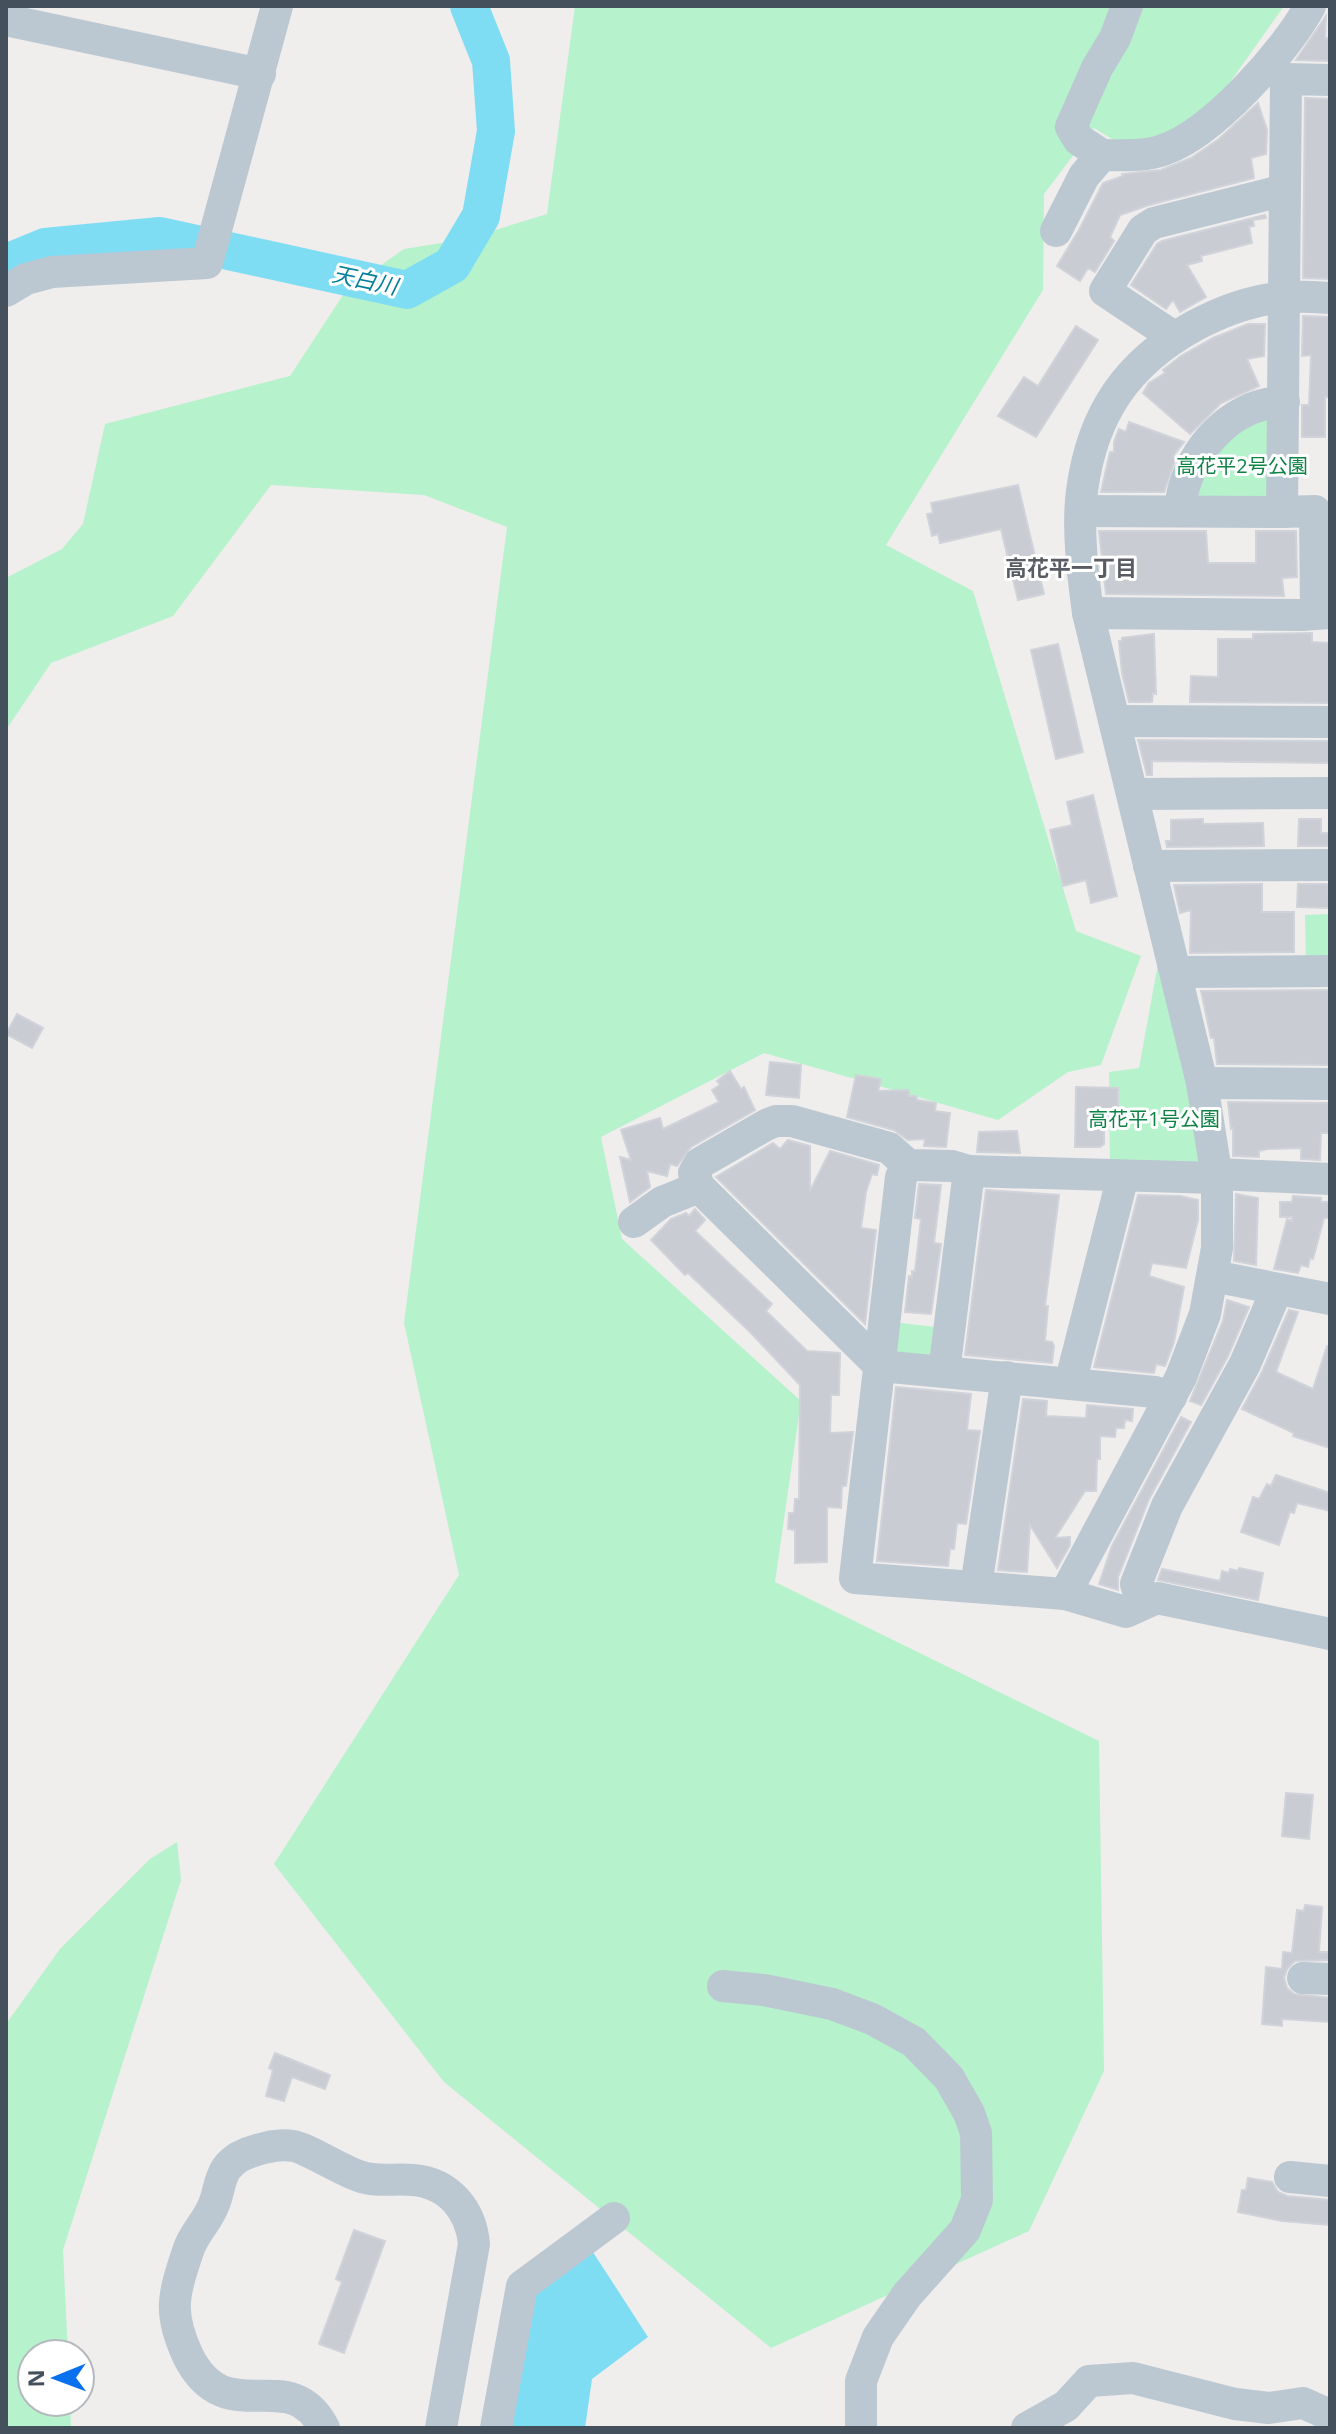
<svg xmlns="http://www.w3.org/2000/svg" width="1336" height="2434" font-family="'Open Sans','Noto Sans JP',sans-serif">
	<rect width="100%" height="100%" fill="#f0eded"/>
	<g fill="#b6f2cc">
		<polygon points="575,6 1284,6 1206,116 1128,149 1094,128 1044,194 1043,290 886,545 973,591 1076,931 1141,956 1101,1065 1068,1072 998,1120 764,1053 601,1137 622,1239 801,1401 775,1582 1099,1741 1104,2071 1029,2231 771,2348 444,2082 274,1864 459,1575 404,1323 507,527 424,495 271,485 173,616 51,663 6,730 6,578 62,549 83,524 105,424 290,376 347,289 404,249 466,239 547,214"/>
		<polygon points="1271,408 1270,502 1191,502 1206,456"/>
		<polygon points="1330,914 1330,965 1306,965 1305,915"/>
		<polygon points="1160,953 1205,1163 1110,1166 1109,1072 1139,1068"/>
		<polygon points="894,1322 943,1328 939,1361 894,1361"/>
		<polygon points="177,1842 181,1880 63,2250 68,2354 32,2354 32,2402 70,2402 71,2428 6,2428 6,2024 60,1949 150,1859"/>
	</g>
	<polygon fill="#7fddf3" points="589,2246 648,2337 592,2379 585,2428 503,2428 525,2291"/>
	<g fill="none" stroke-linecap="round" stroke-linejoin="round">
		<polyline stroke="#7fddf3" stroke-width="38" points="6,263 45,247 160,236 407,290 452,265 481,216 496,131 491,61 469,6"/>
	</g>
	<g fill="#c9ccd2" stroke="#d0d3d9" stroke-width="2">
		<polygon points="1326,16 1325,38 1330,38 1330,61 1296,60"/>
		<polygon points="1305,98 1330,99 1330,279 1303,278"/>
		<polygon points="1258,103 1267,130 1266,154 1251,158 1254,178 1149,205 1120,215 1110,237 1114,241 1095,272 1088,268 1080,281 1057,266 1079,230 1103,183 1123,176 1122,174 1161,170 1191,158 1219,139"/>
		<polygon points="1265,215 1266,218 1253,220 1254,226 1249,227 1252,243 1201,256 1202,261 1187,265 1206,297 1180,312 1173,300 1166,309 1131,285 1157,244 1162,241"/>
		<polygon points="1303,316 1330,317 1330,397 1325,397 1325,437 1302,437 1302,405 1309,405 1311,355 1302,356"/>
		<polygon points="1248,324 1265,324 1264,356 1247,359 1259,386 1221,403 1190,434 1143,393 1149,383 1165,373 1163,370 1181,356 1213,338"/>
		<polygon points="1076,326 1098,340 1036,437 998,416 1024,377 1038,386"/>
		<polygon points="1129,422 1184,442 1173,456 1176,457 1164,492 1101,492 1110,452 1114,452 1114,442 1119,429 1126,432"/>
		<polygon points="1018,485 1044,594 1018,600 1001,529 940,543 938,534 932,536 927,514 933,513 931,503"/>
		<polygon points="1099,531 1206,531 1208,563 1256,563 1256,531 1296,531 1297,577 1282,578 1284,596 1106,594"/>
		<polygon points="1312,633 1312,642 1330,643 1330,703 1190,702 1191,676 1218,677 1218,639 1253,639 1253,634"/>
		<polygon points="1154,634 1156,694 1153,693 1152,702 1129,702 1122,673 1119,641 1122,641 1122,638"/>
		<polygon points="1058,644 1083,752 1056,759 1031,650"/>
		<polygon points="1138,740 1330,741 1330,763 1152,761 1152,775 1147,775"/>
		<polygon points="1093,795 1117,896 1091,903 1086,880 1063,886 1050,830 1072,825 1067,802"/>
		<polygon points="1203,819 1203,824 1263,823 1264,846 1167,847 1166,841 1171,841 1171,820"/>
		<polygon points="1299,819 1321,819 1321,833 1330,833 1330,846 1298,846"/>
		<polygon points="1262,884 1262,912 1294,912 1294,952 1190,953 1191,910 1180,913 1174,885"/>
		<polygon points="1298,884 1328,884 1330,908 1297,907"/>
		<polygon points="1330,990 1330,1065 1217,1064 1214,1038 1211,1038 1201,991"/>
		<polygon points="17,1014 43,1028 32,1048 6,1034"/>
		<polygon points="770,1062 801,1065 799,1098 766,1095"/>
		<polygon points="730,1071 741,1089 744,1087 755,1110 691,1147 677,1166 670,1164 667,1176 647,1171 650,1187 630,1202 620,1157 631,1160 621,1130 660,1118 663,1129 719,1102 712,1090 720,1085 717,1081"/>
		<polygon points="856,1075 881,1079 878,1091 909,1090 909,1096 916,1096 917,1100 936,1103 935,1111 950,1113 946,1147 924,1146 925,1139 908,1140 894,1130 847,1117"/>
		<polygon points="1076,1087 1118,1088 1118,1108 1109,1108 1108,1118 1104,1118 1104,1144 1100,1147 1075,1147"/>
		<polygon points="1228,1102 1330,1103 1330,1133 1321,1133 1320,1160 1301,1159 1301,1148 1267,1149 1259,1151 1259,1157 1233,1156 1233,1128 1231,1129"/>
		<polygon points="1017,1131 1020,1153 977,1152 979,1132"/>
		<polygon points="788,1140 810,1146 810,1191 830,1151 879,1165 877,1175 872,1174 866,1192 861,1228 876,1230 865,1324 716,1177 773,1143 780,1149"/>
		<polygon points="919,1184 941,1185 934,1243 941,1244 931,1314 905,1312 909,1276 912,1277 912,1271 915,1271 921,1219 915,1218"/>
		<polygon points="986,1190 1059,1195 1045,1306 1048,1306 1045,1341 1052,1342 1054,1346 1052,1363 965,1355"/>
		<polygon points="1236,1194 1258,1198 1256,1265 1234,1261"/>
		<polygon points="1138,1195 1180,1196 1198,1200 1198,1220 1186,1268 1152,1263 1149,1276 1184,1287 1174,1342 1165,1366 1156,1364 1154,1373 1094,1367"/>
		<polygon points="1293,1196 1321,1198 1321,1202 1330,1202 1330,1218 1324,1218 1313,1259 1310,1258 1308,1267 1301,1265 1298,1273 1274,1269 1287,1219 1292,1221 1292,1217 1280,1217 1280,1202 1292,1202"/>
		<polygon points="695,1209 705,1220 695,1231 772,1304 766,1311 807,1351 840,1353 839,1395 831,1395 830,1433 853,1432 846,1486 842,1486 841,1508 827,1507 827,1562 795,1563 795,1530 788,1529 789,1513 794,1513 795,1499 799,1499 800,1385 750,1332 688,1273 685,1275 651,1240 671,1219 686,1213 689,1216"/>
		<polygon points="1227,1300 1249,1307 1228,1356 1201,1405 1190,1401 1223,1321"/>
		<polygon points="1289,1310 1298,1312 1276,1372 1313,1389 1327,1346 1330,1346 1330,1448 1293,1436 1294,1433 1242,1409 1262,1372"/>
		<polygon points="896,1387 971,1394 967,1430 980,1431 966,1524 957,1523 954,1549 950,1549 948,1566 877,1561"/>
		<polygon points="1023,1399 1047,1401 1046,1416 1086,1418 1087,1405 1133,1409 1132,1421 1125,1420 1124,1428 1116,1428 1115,1437 1100,1436 1100,1459 1097,1459 1096,1491 1085,1491 1055,1538 1070,1537 1070,1545 1057,1568 1030,1525 1027,1572 998,1570"/>
		<polygon points="1181,1417 1191,1422 1149,1499 1118,1577 1118,1590 1099,1584 1112,1546"/>
		<polygon points="1276,1475 1330,1493 1330,1511 1297,1503 1294,1513 1290,1512 1279,1545 1241,1532 1253,1497 1259,1499 1267,1484 1271,1486"/>
		<polygon points="1239,1568 1263,1573 1258,1600 1158,1580 1162,1569 1220,1581 1222,1571 1229,1573 1230,1569 1238,1571"/>
		<polygon points="1286,1793 1313,1795 1309,1839 1282,1836"/>
		<polygon points="1305,1905 1322,1907 1319,1952 1330,1952 1330,1960 1295,1961 1287,1969 1284,1978 1287,1988 1294,1994 1330,1998 1330,2022 1282,2019 1282,2026 1262,2024 1266,1967 1282,1969 1283,1952 1292,1953 1297,1910 1304,1911"/>
		<polygon points="275,2053 330,2075 325,2089 292,2077 284,2101 266,2096 273,2070 269,2068"/>
		<polygon points="1248,2178 1272,2182 1278,2192 1287,2196 1330,2200 1330,2225 1282,2221 1238,2212 1242,2190 1246,2190"/>
		<polygon points="354,2230 385,2241 344,2353 319,2344 342,2282 336,2279"/>
	</g>
	<g fill="none" stroke-linecap="round" stroke-linejoin="round">
		<g stroke="#bcc8d1" stroke-width="32">
			<polyline points="6,20 260,74"/>
			<polyline points="1102,155 1079,140 1071,127 1097,68 1115,38 1127,6"/>
			<path d="M1056 231 1084 176 1102 155C1122 155 1144 157 1163 150 1212 134 1286 51 1310 6"/>
			<polyline points="6,291 26,279 52,272 207,263 277,6"/>
			<polyline points="1174,337 1105,291 1143,230 1154,223 1285,190"/>
			<polyline points="1081,511 1282,512 1286,79 1330,80"/>
			<path d="M1180 511C1183 457 1228 403 1284 402"/>
			<polyline points="1282,512 1315,511 1316,613"/>
			<polyline points="1088,613 1302,615 1330,613"/>
			<polyline points="1115,721 1330,722"/>
			<polyline points="1133,794 1330,793"/>
			<polyline points="1149,866 1330,865"/>
			<polyline points="1176,972 1330,971"/>
			<polyline points="1202,1083 1330,1084"/>
			<polyline points="908,1165 901,1177 855,1578 1065,1594 1126,1612 1157,1598 1330,1634"/>
			<polyline points="1217,1174 1330,1179"/>
			<polyline points="634,1222 662,1202 699,1187"/>
			<polyline points="1213,1276 1330,1299"/>
			<polyline points="944,1372 969,1171"/>
			<polyline points="1070,1384 1123,1176"/>
			<polyline points="1171,1397 1155,1392 880,1366 699,1187 694,1173 700,1163 766,1125 776,1121 792,1121 889,1148 908,1165 952,1166 969,1171 1217,1178"/>
			<polyline points="976,1587 1007,1377"/>
			<path d="M1065 1594 1181 1377 1205 1314 1217 1248V1178L1202 1083 1088 613C1083 576 1077 527 1082 491 1092 414 1127 363 1194 326 1222 311 1255 299 1287 297 1301 296 1316 297 1330 298"/>
			<polyline points="1142,1603 1136,1584 1167,1506 1245,1364 1277,1289"/>
			<polyline points="1303,1978 1330,1979"/>
			<polyline points="723,1986 764,1990 832,2004 872,2019 914,2042 949,2078 969,2113 976,2133 977,2200 965,2230 907,2295 878,2337 861,2381 861,2428"/>
			<polyline points="1290,2177 1330,2181"/>
			<path d="M324 2428C289 2360 227 2434 188 2356 168 2313 173 2296 188 2251 193 2234 208 2221 214 2204 219 2192 219 2180 226 2169 229 2165 234 2160 239 2157 253 2150 277 2143 293 2146 307 2148 340 2170 359 2176 377 2183 394 2178 413 2180 449 2183 471 2210 474 2244L441 2428"/>
			<polyline points="496,2428 522,2286 614,2218"/>
			<polyline points="1027,2428 1066,2406 1089,2381 1133,2378 1235,2404 1269,2408 1303,2403 1330,2415"/>
		</g>
	</g>
	<g text-anchor="middle" stroke-width="6" stroke-linejoin="round" paint-order="stroke">
		<g font-size="20" fill="#0f8346" stroke="#fff">
			<text x="1242" y="473">高花平2号公園</text>
			<text x="1154" y="1126">高花平1号公園</text>
		</g>
		<g font-size="22" font-style="italic" fill="#037e9b" stroke="#fff">
			<text transform="translate(365 280) rotate(12)" y="8">天白川</text>
		</g>
		<g font-size="22" font-weight="bold" fill="#595d63" stroke="#fff">
			<text x="1071" y="576">高花平一丁目</text>
		</g>
	</g>
	<rect width="1336" height="2434" fill="none" stroke="#44515c" stroke-width="16"/>
	<g transform="translate(56 2378) rotate(269)"><circle r="38" fill="#ffffff" stroke="#b4b9be" stroke-width="2"/>
	<path d="M0-6L14 30L0 20L-14 30Z" fill="#0971ed"/>
	<text y="-12" font-size="22" font-weight="bold" text-anchor="middle" fill="#44515c">N</text>
	</g>
</svg>
